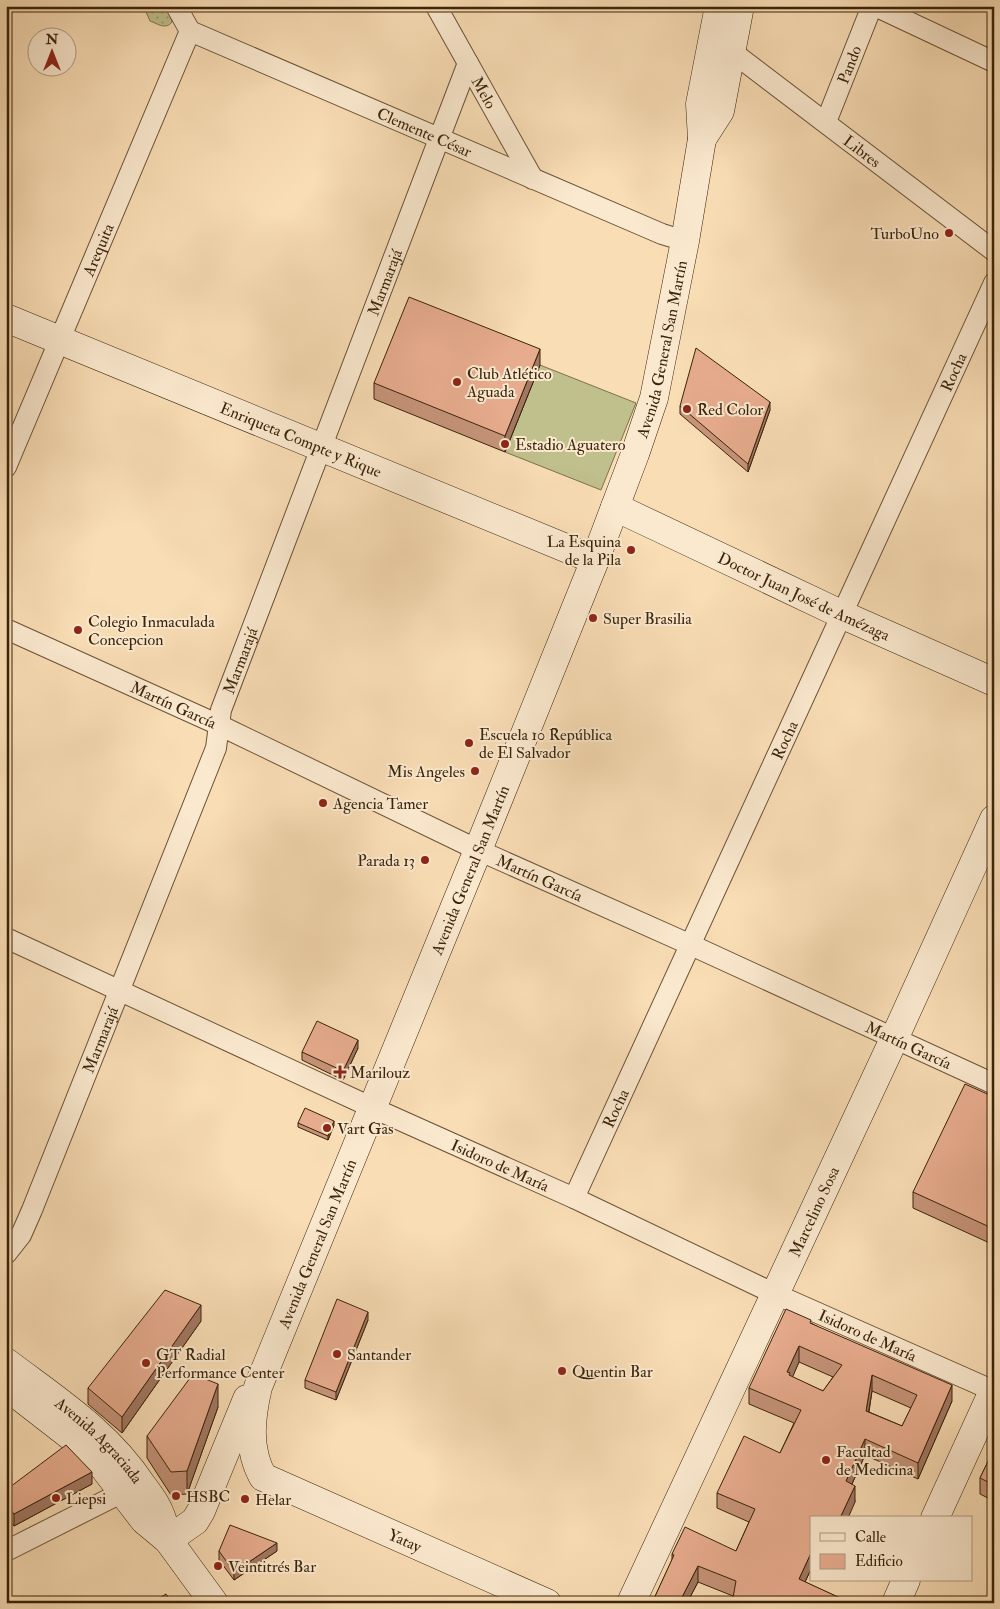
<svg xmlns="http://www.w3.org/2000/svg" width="1000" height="1609" font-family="'IM FELL Double Pica',serif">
	<defs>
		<pattern id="park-dots" width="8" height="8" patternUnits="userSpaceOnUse" patternTransform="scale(1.25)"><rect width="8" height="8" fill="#c0c08c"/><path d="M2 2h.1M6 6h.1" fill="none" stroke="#9d9c71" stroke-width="1.8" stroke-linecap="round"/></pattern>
	</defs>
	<rect width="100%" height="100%" fill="#f9ddb5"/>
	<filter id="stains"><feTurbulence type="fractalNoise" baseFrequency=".004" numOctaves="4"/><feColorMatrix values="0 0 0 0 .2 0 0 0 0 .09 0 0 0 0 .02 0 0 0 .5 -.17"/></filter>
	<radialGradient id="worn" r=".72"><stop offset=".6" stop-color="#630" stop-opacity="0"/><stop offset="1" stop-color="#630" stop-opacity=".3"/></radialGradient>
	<polygon fill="#c0c08c" stroke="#7d724b" points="540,365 636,403 601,490 505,452"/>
	<path fill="url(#park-dots)" stroke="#7d724b" d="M142 6H164L170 13 172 22C166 30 158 24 150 21L144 7Z"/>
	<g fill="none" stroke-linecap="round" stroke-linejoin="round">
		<g stroke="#6a5235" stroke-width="22">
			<g id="street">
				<path id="s1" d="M176 6 190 31 662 234 685 241"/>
				<path id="s2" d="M436 6 533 179"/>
				<polyline points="875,6 994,62"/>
				<path id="s3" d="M731 51 994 251"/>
				<path id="s4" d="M826 122 872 6"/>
				<path id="s5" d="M6 467 190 31"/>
				<path id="s6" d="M6 629 219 725 478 850 691 945 994 1084"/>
				<path id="s7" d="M6 938 373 1108 574 1198 775 1294 994 1391"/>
				<path id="s8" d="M574 1198 994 283"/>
				<path id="s9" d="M6 1254 21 1235 32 1210 216 748 221 710 468 63"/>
				<polyline points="6,1551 123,1492"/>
			</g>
		</g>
		<g stroke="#3a240a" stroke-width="29">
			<g id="secondary">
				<polyline points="702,139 720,111 740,6"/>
				<path id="s10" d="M6 318 595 560"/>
				<path id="s11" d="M615 507 843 615 994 682"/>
				<path id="s12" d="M6 1362C56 1400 107 1432 142 1485 154 1501 160 1509 165 1529"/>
				<polyline points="6,1386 73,1438 104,1468 144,1520 168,1540 214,1603"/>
				<polyline points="935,1518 994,1389"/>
				<polyline points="168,1540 195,1521 201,1511 247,1399"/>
				<path id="s13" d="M547 1603 263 1477C247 1449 251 1417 258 1387L478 850 595 560 635 454 654 398 685 241 702 139 700 104 719 6"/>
				<path id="s14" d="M631 1603 894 1039 994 819"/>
				<polyline points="896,1603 906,1580"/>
			</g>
		</g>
		<use href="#street" stroke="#fbe9cf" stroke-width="20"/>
		<use href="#secondary" stroke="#fbe9cf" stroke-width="28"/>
	</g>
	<g fill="#c7947a" stroke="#3a240a" fill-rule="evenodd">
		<polygon points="540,365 505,452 374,399 374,383"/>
		<polygon points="680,406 770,410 748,472 680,414"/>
		<polygon points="358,1048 343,1080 302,1060 302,1052"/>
		<polygon points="994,1097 994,1245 913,1208 913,1192"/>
		<polygon points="298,1123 334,1125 328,1140 298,1127"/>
		<polygon points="368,1320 336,1400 305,1388 305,1380"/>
		<polygon points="201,1321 122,1433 88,1404 88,1388"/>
		<path d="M811 1323 952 1401 918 1479 865 1455 852 1484 855 1502 811 1518V1569L805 1582 851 1603H732L733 1596 698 1582 687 1603H652L672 1560V1554L736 1551 749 1522 717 1508V1493L780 1453 794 1423 749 1404V1388ZM799 1362 833 1377 823 1391 792 1377ZM872 1391 911 1408 902 1426 869 1412Z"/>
		<polygon points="218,1407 187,1494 171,1495 147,1458 147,1436"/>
		<polygon points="994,1449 994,1501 980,1494 980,1478"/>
		<polygon points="92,1484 14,1526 6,1516 6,1490"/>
		<polygon points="219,1551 277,1551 234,1580 219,1560"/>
	</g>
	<g fill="#a27863" stroke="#3a240a">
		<polygon points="540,349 540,365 505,452 505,436"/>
		<polygon points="770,402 770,410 748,472 748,464"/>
		<polygon points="358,1040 358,1048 343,1080 343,1071"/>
		<polygon points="334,1121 334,1125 328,1140 328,1136"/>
		<polygon points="201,1305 201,1321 122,1433 122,1417"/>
		<polygon points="368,1312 368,1320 336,1400 336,1392"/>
		<polygon points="799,1346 799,1362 790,1383 787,1372"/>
		<polygon points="872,1375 872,1391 866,1427 866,1411"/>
		<polygon points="218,1384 218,1407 187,1494 187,1471"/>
		<polygon points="952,1385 952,1401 918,1479 918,1463"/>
		<polygon points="865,1439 865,1455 846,1497 846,1481"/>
		<polygon points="92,1472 92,1484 14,1526 14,1514"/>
		<polygon points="855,1486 855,1502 848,1518 840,1518"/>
		<polygon points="277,1543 277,1551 234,1580 234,1572"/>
		<polygon points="811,1553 811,1569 799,1595 799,1579"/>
		<polygon points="698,1566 698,1582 687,1603 679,1603"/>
	</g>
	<g fill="#e7ac8e" stroke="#3a240a" fill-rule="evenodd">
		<polygon points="409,297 540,349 505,436 374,383"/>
		<polygon points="696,348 770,402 748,464 680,406"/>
		<polygon points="317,1021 358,1040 343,1071 302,1052"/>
		<polygon points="965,1084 994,1097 994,1229 913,1192"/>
		<polygon points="305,1108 334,1121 328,1136 298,1123"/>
		<polygon points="165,1290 201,1305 122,1417 88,1388"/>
		<polygon points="337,1299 368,1312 336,1392 305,1380"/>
		<path d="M786 1309 811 1320 810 1323 952 1385 918 1463 865 1439 846 1481 855 1486 840 1518H811V1553L799 1579 851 1603H785L777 1599 774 1603H732L736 1581 698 1566 679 1603H652L674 1555 672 1554 685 1527 736 1551 755 1509 717 1493 744 1436 780 1453 801 1410 749 1388ZM799 1346 842 1365 823 1391 789 1375 790 1373 787 1372ZM872 1375 917 1395 902 1426 866 1411Z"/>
		<polygon points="193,1374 218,1384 187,1471 171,1472 147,1436"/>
		<polygon points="66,1445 92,1472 14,1514 6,1504 6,1490"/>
		<polygon points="994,1449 994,1485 980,1478"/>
		<polygon points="230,1525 277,1543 234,1572 219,1551"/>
		<polygon points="166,1594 172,1603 151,1603"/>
	</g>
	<g fill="#8f2418" stroke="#fbe9cf" stroke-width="2">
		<circle cx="949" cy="233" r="5"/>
		<circle cx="457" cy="382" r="5"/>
		<circle cx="687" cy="409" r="5"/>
		<circle cx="505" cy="444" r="5"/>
		<circle cx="631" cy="550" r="5"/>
		<circle cx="593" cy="618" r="5"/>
		<circle cx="78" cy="630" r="5"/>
		<circle cx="469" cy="743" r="5"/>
		<circle cx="475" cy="771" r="5"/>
		<circle cx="323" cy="803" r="5"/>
		<circle cx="425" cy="860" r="5"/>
		<path d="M337.5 1064.5h5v5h5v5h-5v5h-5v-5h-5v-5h5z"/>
		<circle cx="327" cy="1128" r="5"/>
		<circle cx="337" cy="1354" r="5"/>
		<circle cx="146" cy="1363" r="5"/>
		<circle cx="562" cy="1371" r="5"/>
		<circle cx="826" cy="1460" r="5"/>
		<circle cx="176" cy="1496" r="5"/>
		<circle cx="56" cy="1498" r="5"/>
		<circle cx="245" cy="1499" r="5"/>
		<circle cx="218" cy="1566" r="5"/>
	</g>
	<g text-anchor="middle" stroke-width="4" stroke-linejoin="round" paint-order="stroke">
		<g font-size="16" fill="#3a240a" stroke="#fbe9cf">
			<text dy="6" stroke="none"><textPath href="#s4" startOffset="62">Pando</textPath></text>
			<text dy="6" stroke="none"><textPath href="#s2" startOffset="99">Melo</textPath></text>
			<text dy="6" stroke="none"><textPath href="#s1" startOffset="284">Clemente César</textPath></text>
			<text dy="6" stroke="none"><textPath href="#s3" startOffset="165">Libres</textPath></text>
			<text dy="6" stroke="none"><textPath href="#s5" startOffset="236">Arequita</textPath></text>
			<text dy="6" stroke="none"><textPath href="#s9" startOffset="1045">Marmarajá</textPath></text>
			<text dy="6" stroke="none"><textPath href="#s13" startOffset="1518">Avenida General San Martín</textPath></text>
			<text dy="6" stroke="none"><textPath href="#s8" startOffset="909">Rocha</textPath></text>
			<text dy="6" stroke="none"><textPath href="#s10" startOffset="319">Enriqueta Compte y Rique</textPath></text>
			<text dy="6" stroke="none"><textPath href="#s11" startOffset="209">Doctor Juan José de Amézaga</textPath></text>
			<text dy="6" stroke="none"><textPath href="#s9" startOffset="640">Marmarajá</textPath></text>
			<text dy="6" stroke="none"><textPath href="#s6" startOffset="184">Martín García</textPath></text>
			<text dy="6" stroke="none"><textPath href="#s8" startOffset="504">Rocha</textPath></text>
			<text dy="6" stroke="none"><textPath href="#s13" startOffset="962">Avenida General San Martín</textPath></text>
			<text dy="6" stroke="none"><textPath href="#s6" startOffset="589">Martín García</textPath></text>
			<text dy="6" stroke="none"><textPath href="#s9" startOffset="235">Marmarajá</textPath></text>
			<text dy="6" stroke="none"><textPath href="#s6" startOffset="994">Martín García</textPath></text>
			<text dy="6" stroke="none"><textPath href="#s8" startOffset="99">Rocha</textPath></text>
			<text dy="6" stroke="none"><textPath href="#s7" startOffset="544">Isidoro de María</textPath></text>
			<text dy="6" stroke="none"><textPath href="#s14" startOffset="432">Marcelino Sosa</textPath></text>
			<text dy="6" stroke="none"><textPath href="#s13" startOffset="558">Avenida General San Martín</textPath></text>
			<text dy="6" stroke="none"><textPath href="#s7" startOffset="949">Isidoro de María</textPath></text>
			<text dy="6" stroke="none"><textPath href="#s12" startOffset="122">Avenida Agraciada</textPath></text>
			<text transform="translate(405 1540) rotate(24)" y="6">Yatay</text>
		</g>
		<g font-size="16" fill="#3a240a" stroke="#fbe9cf" text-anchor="start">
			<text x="939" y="239" text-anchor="end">TurboUno</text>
			<text x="467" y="379">Club Atlético<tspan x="467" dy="18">Aguada</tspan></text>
			<text x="697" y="415">Red Color</text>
			<text x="515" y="450">Estadio Aguatero</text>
			<text x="621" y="547" text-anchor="end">La Esquina<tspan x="621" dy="18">de la Pila</tspan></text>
			<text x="603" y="624">Super Brasilia</text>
			<text x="88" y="627">Colegio Inmaculada<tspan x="88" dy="18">Concepcion</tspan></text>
			<text x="479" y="740">Escuela 10 República<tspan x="479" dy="18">de El Salvador</tspan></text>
			<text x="465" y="777" text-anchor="end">Mis Angeles</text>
			<text x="333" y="809">Agencia Tamer</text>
			<text x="415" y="866" text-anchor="end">Parada 13</text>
			<text x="350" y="1078">Marilouz</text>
			<text x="337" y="1134">Vart Gas</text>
			<text x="156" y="1360">GT Radial<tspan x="156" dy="18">Performance Center</tspan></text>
			<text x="347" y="1360">Santander</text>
			<text x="572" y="1377">Quentin Bar</text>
			<text x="836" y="1457">Facultad<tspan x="836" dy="18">de Medicina</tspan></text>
			<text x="186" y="1502">HSBC</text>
			<text x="66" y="1504">Liepsi</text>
			<text x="255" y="1505">Helar</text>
			<text x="228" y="1572">Veintitrés Bar</text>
		</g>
	</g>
	<rect width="1000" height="1609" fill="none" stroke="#f9ddb5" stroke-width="25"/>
	<rect x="8" y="8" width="985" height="1594" fill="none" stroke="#3a240a" stroke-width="2.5"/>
	<rect x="12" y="12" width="975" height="1584" fill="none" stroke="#3a240a"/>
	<rect x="810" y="1516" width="162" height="65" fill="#fbe9cf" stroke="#ae9a80"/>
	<rect x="820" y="1533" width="25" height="8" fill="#fbe9cf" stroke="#ae9a80"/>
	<text x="855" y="1542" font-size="15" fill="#3a240a">Calle</text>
	<rect x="820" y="1554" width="25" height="15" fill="#e7ac8e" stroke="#ae9a80"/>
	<text x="855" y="1566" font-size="15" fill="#3a240a">Edificio</text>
	<g transform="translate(52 52)"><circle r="24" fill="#fbe9cf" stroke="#ae9a80"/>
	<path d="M0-4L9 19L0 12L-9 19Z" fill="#8f2418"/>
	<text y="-8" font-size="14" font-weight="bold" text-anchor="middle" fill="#3a240a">N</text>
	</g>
	<rect width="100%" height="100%" filter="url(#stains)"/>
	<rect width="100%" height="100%" fill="url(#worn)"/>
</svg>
